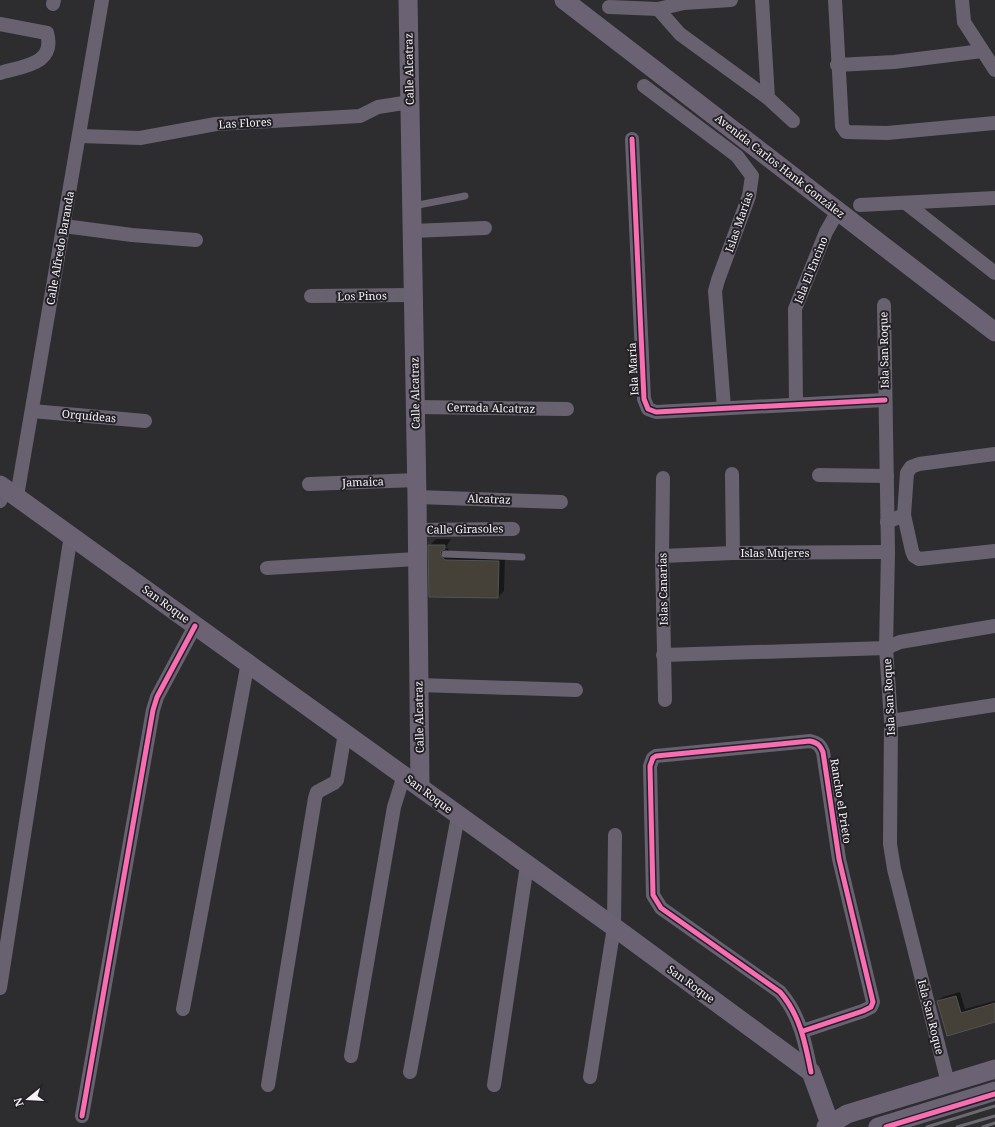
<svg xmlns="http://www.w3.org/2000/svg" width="995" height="1127" font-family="'Noto Serif',serif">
	<rect width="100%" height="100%" fill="#2d2c2f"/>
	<g fill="#0007">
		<polygon points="436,539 451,539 446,547 452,554 505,555 504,591 498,597 430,596 430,545"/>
		<polygon points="960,992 965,1009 995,1001 995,1021 948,1035 938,1001 943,997"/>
	</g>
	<g fill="#454139" stroke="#555454">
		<polygon points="428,545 445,545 445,549 441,551 440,554 445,560 499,561 498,598 429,597"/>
		<polygon points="956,996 961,1013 995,1003 995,1022 947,1036 937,1001"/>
	</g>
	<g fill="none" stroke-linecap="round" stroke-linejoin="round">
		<g stroke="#686270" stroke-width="7">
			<polyline points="413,206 465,196"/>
			<polyline points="445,554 522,557"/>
		</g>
		<g stroke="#686270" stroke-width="14">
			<polyline points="762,0 768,98"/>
			<polyline points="835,0 842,126 846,132 887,133 995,123"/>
			<polyline points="962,0 964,22 995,70"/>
			<polyline points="53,4 54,0"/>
			<polyline points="609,7 658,9 684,3 731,0"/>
			<polyline points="658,9 680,34 768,98 793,121"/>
			<path d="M0 24 47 33C56 65 22 66 0 73"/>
			<polyline points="837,65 894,62 982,51"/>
			<polyline points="644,86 737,156 752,176 749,196 718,280 715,291 724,408"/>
			<polyline points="80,136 140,138 216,124 360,116 378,107 410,102"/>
			<polyline points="632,139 644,399 648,409 656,412 885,400"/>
			<polyline points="907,204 995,273"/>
			<polyline points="860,205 995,198"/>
			<polyline points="64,226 132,235 196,240"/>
			<polyline points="412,231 485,228"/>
			<polyline points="311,296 412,295"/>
			<polyline points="884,305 888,552 886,648 891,721 890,844 894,869 948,1083"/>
			<polyline points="796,404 795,309 826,232 838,211"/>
			<polyline points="415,407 567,409"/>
			<polyline points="32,411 145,421"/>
			<polyline points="732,474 733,553"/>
			<polyline points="819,475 887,476"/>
			<polyline points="663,478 662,556 665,700"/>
			<polyline points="309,484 417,480"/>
			<polyline points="17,496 102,0"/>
			<polyline points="417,497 561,502"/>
			<polyline points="0,501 6,489"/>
			<polyline points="904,515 912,551 914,556 919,559 995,551"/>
			<polyline points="887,522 904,515 907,473 911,467 919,464 995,454"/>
			<polyline points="417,530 513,529"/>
			<polyline points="662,556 733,553 888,552"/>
			<polyline points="267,568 416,559"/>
			<polyline points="663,655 886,648 900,642 995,626"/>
			<polyline points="419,685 576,690"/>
			<polyline points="891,721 995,705"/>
			<polyline points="0,988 71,535"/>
			<polyline points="183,1009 248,662"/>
			<path d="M803 1031 863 1011 871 1007 873 1002 839 859 823 752C820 745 818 743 810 741L656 756 653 758 650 766 653 895 661 908 780 992C800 1015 805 1042 811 1072"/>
			<polyline points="351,1056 394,807 404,775"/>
			<polyline points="410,1072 458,816"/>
			<polyline points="590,1077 614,927 615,835"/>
			<polyline points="268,1085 315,798 317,792 334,783 337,780 345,733"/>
			<polyline points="494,1085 527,865"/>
			<polyline points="82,1116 153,710 157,697 195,626"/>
		</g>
		<g stroke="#6b6374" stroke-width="19">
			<polyline points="408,0 417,497 420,787"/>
			<polyline points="564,0 995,332"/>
			<polyline points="0,485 614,927 811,1072 830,1124"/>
			<polyline points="826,1127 847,1114 995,1069"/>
			<polyline points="878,1127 995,1091"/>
		</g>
		<g stroke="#6d6971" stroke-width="3">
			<polyline points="927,1127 995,1106"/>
			<polyline points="957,1127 995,1116"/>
			<polyline points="983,1127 995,1123"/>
		</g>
		<g stroke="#232126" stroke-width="8">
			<g id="cycleway">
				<polyline points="632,139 644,399 648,409 656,412 885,400"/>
				<path d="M803 1031 863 1011 871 1007 873 1002 839 859 823 752C820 745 818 743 810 741L656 756 653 758 650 766 653 895 661 908 780 992C800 1015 805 1042 811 1072"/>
				<polyline points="82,1116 153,710 157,697 195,626"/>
				<polyline points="886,1127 995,1094"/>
			</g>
		</g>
		<use href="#cycleway" stroke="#f96db3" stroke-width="5"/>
	</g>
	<g text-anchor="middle" stroke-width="4" stroke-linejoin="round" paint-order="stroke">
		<g font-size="11" fill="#f4f2f6" stroke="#232126">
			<text transform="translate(409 69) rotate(-91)" y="4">Calle Alcatraz</text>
			<text transform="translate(245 123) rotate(-3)" y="4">Las Flores</text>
			<text transform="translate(780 166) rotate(38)" y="4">Avenida Carlos Hank González</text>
			<text transform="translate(739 222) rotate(-71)" y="4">Islas Marías</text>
			<text transform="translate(60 248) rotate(-80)" y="4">Calle Alfredo Baranda</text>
			<text transform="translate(811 270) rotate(-68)" y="4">Isla El Encino</text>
			<text transform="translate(362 296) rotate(-1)" y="4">Los Pinos</text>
			<text transform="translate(884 350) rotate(-91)" y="4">Isla San Roque</text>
			<text transform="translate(633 369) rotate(-93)" y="4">Isla María</text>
			<text transform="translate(415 393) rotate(-91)" y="4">Calle Alcatraz</text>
			<text transform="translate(491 408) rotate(1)" y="4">Cerrada Alcatraz</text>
			<text transform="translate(89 416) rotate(5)" y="4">Orquídeas</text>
			<text transform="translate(363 482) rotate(-2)" y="4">Jamaica</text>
			<text transform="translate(489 499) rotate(2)" y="4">Alcatraz</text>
			<text transform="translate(465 529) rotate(-1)" y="4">Calle Girasoles</text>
			<text x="775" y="557">Islas Mujeres</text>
			<text transform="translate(663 589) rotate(-91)" y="4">Islas Canarias</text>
			<text transform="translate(166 604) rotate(36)" y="4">San Roque</text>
			<text transform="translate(889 697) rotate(-93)" y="4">Isla San Roque</text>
			<text transform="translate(419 717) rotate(-91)" y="4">Calle Alcatraz</text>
			<text transform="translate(429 794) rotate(37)" y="4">San Roque</text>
			<text transform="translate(841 801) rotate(81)" y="4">Rancho el Prieto</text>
			<text transform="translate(691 984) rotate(36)" y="4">San Roque</text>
			<text transform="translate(931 1017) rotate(76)" y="4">Isla San Roque</text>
		</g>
	</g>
	<g transform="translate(28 1099) rotate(252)" stroke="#232126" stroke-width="3" paint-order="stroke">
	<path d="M0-3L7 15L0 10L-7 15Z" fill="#f4f2f6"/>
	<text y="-6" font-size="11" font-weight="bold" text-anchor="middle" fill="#f4f2f6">N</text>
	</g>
</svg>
